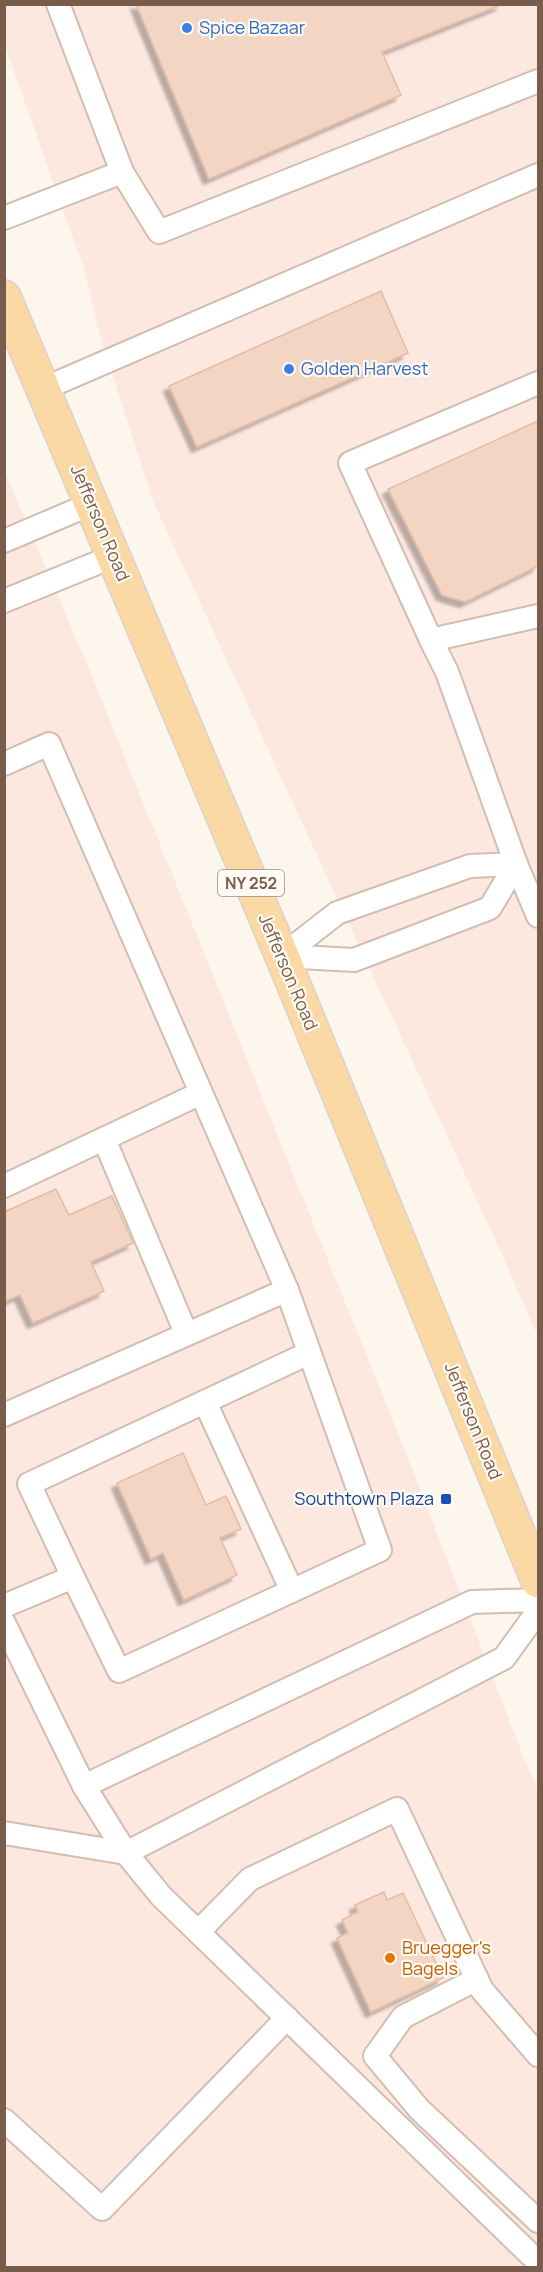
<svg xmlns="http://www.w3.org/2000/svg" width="543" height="2272" font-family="Manrope,sans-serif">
	<defs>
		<filter id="shadow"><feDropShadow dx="-5.5" dy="5.5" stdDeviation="1.5" flood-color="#0004"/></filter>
	</defs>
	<rect width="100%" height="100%" fill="#fdf6ec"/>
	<g fill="#fde8e0">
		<polygon points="4,5 538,5 538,1337 500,1250 153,501 100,336 84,269 5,46"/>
		<polygon points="4,470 88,666 408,1458 523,1756 538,1789 538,2267 5,2267"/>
	</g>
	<g fill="#f3d5c3" stroke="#e6bba3" stroke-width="1.5" filter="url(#shadow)">
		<polygon points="136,4 503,4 382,52 401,95 209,179"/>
		<polygon points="381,291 408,353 197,447 169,386"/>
		<polygon points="538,421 538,566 465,602 442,595 388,489"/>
		<polygon points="56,1189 69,1215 112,1196 133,1243 91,1262 104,1291 33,1323 20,1295 6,1301 4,1297 4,1212"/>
		<polygon points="183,1453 206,1505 226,1496 241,1529 220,1538 237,1575 184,1600 163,1553 151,1559 117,1483"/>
		<polygon points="384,1892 387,1900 403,1893 443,1978 371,2012 337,1938 348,1933 342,1920 358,1912 355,1905"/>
	</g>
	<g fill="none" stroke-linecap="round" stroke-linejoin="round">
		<g stroke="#d1beb0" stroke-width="26">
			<g id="service">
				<polyline points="122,172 159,232 538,81"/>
				<polyline points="4,218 122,172 58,4"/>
				<polyline points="538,383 350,463 431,640 538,616"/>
				<polyline points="43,389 538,175"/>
				<polyline points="4,541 91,504"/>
				<polyline points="4,601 114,556"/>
				<polyline points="431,640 447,672 516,864 538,916"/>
				<polyline points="4,764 49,744 287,1290 4,1415"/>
				<polyline points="282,956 354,960 490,908 516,864"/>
				<polyline points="282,956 337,913 470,866 516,864"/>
				<polyline points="104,1139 186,1333"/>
				<polyline points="4,1186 201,1093"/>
				<polyline points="205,1402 292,1591"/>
				<polyline points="73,1577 29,1484 309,1353"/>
				<polyline points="4,1606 73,1577 119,1671 380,1550 287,1290"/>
				<polyline points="4,1623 84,1786 126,1853 161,1896 538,2262"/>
				<polyline points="84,1786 472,1602 538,1600"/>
				<polyline points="4,1833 126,1853 504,1658 538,1611"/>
				<polyline points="198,1932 250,1879 397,1809 482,1990 538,2055"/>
				<polyline points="477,1979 403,2017 375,2056 419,2109 538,2221"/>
				<polyline points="4,2120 102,2209 287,2018"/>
			</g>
		</g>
		<g stroke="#dad1cd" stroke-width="36">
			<polyline id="primary" points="4,297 282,956 538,1581"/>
		</g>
		<use href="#service" stroke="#fff" stroke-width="22"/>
		<use href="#primary" stroke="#fbd9a5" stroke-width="33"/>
	</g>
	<g fill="#3f7fe0" stroke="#fffaf3" stroke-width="2">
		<circle cx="187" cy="28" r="6"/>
		<circle cx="289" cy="369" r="6"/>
	</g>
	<rect fill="#1a4fb4" stroke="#fffaf3" stroke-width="2" x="440" y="1493" width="12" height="12" rx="3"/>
	<circle fill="#e8710a" stroke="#fffaf3" stroke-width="2" cx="390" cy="1958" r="6"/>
	<g text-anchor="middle" stroke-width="4.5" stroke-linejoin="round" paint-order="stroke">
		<rect fill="#fffaf3" stroke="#a28b7f" stroke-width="1.5" x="218" y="870" width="66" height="26" rx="4.5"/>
		<g font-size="16" font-weight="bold" fill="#7a5c4d">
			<text x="251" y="889">NY 252</text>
		</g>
		<g font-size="18" fill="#366cbe" stroke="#fffaf3" text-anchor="start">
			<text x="199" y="34">Spice Bazaar</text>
			<text x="301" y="375">Golden Harvest</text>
		</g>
		<g font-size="18" fill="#7a5c4d" stroke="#fffaf3">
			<text transform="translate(100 523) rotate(67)" y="6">Jefferson Road</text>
			<text transform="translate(288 972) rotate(67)" y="6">Jefferson Road</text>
			<text transform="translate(473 1421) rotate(68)" y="6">Jefferson Road</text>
		</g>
		<g font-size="18" fill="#164399" stroke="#fffaf3" text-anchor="end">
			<text x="434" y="1505">Southtown Plaza</text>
		</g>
		<g font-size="18" fill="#c56008" stroke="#fffaf3" text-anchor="start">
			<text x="402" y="1954">Bruegger's<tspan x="402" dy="21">Bagels</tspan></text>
		</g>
	</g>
	<rect width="543" height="2272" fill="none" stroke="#7a5c4d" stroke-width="12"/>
</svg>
